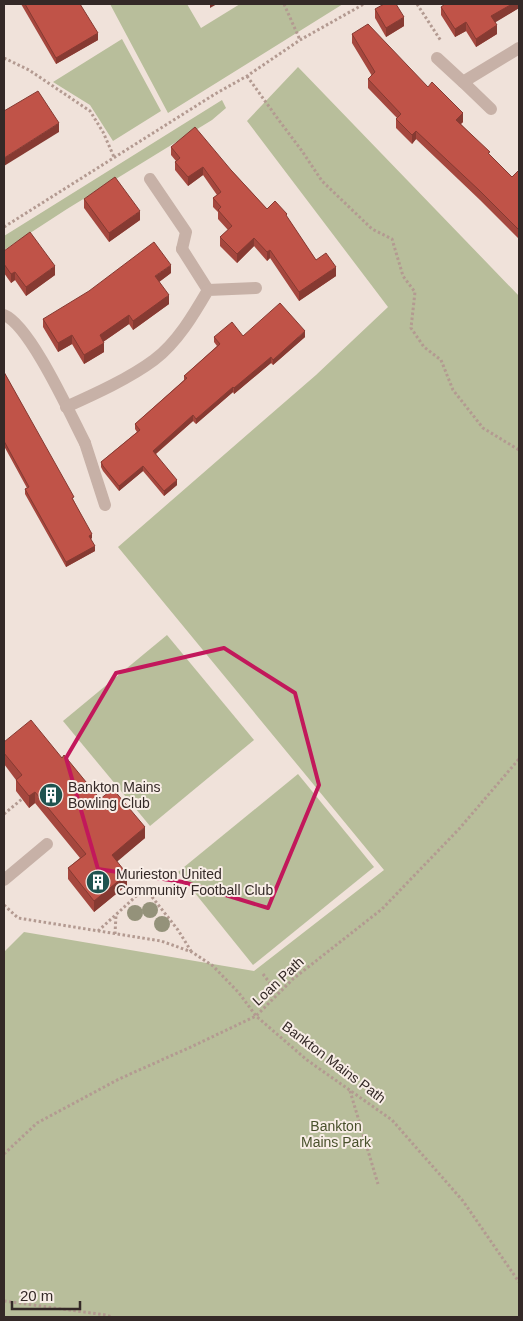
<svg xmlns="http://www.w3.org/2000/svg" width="523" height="1321" font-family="Helvetica,sans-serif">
	<rect width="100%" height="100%" fill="#f0e2da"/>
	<g fill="#b8be9b">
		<polygon points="110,4 187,4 201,28 240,4 343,4 168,113"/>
		<polygon points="122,39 161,111 113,141 90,105 53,82"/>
		<polygon points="298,67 519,296 519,1317 4,1317 4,952 24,932 254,971 384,870 118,547 316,375 388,307 247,121"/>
		<polygon points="222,100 226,108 212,120 67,209 4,250 4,236"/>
		<polygon points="167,635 254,740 150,826 63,721"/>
		<polygon points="298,774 374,867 253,965 178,872"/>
	</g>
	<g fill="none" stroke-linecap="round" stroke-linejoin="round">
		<g stroke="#b39a91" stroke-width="3" stroke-dasharray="2.5 2.5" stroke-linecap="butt">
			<polyline points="284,4 300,40"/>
			<polyline points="417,4 441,41"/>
			<polyline points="4,58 29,70 90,111 103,132 114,157"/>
			<polyline points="247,76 278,119 302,151 322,181 372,229 392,239 403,276 415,292 411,328 424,347 441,360 453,390 483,428 519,450"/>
			<polyline points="4,227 215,94 247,76 300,40 364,4"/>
			<polyline points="4,814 22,799"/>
			<polyline points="4,905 18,918 161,941 192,952 213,966 239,993 256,1016 307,1060 392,1120 463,1201 519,1282"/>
			<polyline points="98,931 145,888 178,930 191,951"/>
			<polyline points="115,934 116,915"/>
			<polyline points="263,974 278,994"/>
			<polyline points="350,1091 378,1184"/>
			<polyline points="4,1154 37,1123 119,1079 193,1046 256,1016 293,979 382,909 459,829 519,759"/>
			<polyline points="4,1301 106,1315 112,1317"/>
		</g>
		<g stroke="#c7b1a7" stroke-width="12">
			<polyline points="150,179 186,232 182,249"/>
			<polyline points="85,443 105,505"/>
			<polyline points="4,880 47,844"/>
		</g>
		<g stroke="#c7b1a7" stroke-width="12">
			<polyline points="437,58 463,82"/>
			<polyline points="491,109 463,82 519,48"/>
			<polyline points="182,249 208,290"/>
			<path d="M4 315C30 325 71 416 85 443"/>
			<path d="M66 407C95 394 130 378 154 360 177 343 194 314 208 290L256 288"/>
		</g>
	</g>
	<g fill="#94927a">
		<circle cx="150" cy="910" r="8"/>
		<circle cx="135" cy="913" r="8"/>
		<circle cx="162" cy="924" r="8"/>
	</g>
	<g fill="#a5473e">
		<polygon points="21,4 80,4 98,40 56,64"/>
		<polygon points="519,4 519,8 495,22 497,34 476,47 466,31 455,37 441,15 441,7"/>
		<polygon points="375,9 404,26 386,37 375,18"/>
		<polygon points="352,34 428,87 463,122 461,124 490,155 512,177 519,170 519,239 480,200 416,139 412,144 396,128 396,119 397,118 368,88 368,79 372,76 352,43"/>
		<polygon points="171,147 231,170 267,209 287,217 316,260 336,276 299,301 270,258 267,261 254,246 237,263 220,246 220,237 228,230 218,219 218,212 213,207 213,198 217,195 203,175 188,186 175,170 175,162 176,161 171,155"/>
		<polygon points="84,199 140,220 109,242 84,208"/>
		<polygon points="4,251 55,275 26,296 15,280 11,283 4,273"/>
		<polygon points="171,273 159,282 169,304 133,330 129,324 103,342 104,352 84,364 72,344 58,352 43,327 43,319"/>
		<polygon points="243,336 305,337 273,365 271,363 234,394 233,392 196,424 193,421 156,454 177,485 164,496 143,471 119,491 103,471 101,467 101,462 137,432 135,429 135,424 184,380 184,376 217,346 214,342 214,337"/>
		<polygon points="4,372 74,501 92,538 91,539 95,551 66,567 25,494 25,489 27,488 4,446"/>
		<polygon points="4,742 62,758 100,799 145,838 117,861 127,885 94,912 68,879 68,868 80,858 35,803 29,808 16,791 16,780 4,764"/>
	</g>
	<g fill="#863a32">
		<polygon points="210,4 217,4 210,8"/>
		<polygon points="512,4 519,4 519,8 491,25 491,16"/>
		<polygon points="404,17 404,26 386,37 386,28"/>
		<polygon points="466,22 466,31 455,37 455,29"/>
		<polygon points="497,25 497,34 476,47 476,39"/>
		<polygon points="98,33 98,40 56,64 56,58"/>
		<polygon points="463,113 463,122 456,128 456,120"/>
		<polygon points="59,123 59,132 4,166 4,158"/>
		<polygon points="416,131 416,139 412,144 412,135"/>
		<polygon points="203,167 203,175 188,186 188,177"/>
		<polygon points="140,211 140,220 109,242 109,233"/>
		<polygon points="254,238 254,246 237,263 237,254"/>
		<polygon points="270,250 270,258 267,261 267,252"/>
		<polygon points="171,265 171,273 155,285 155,276"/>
		<polygon points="55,266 55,275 26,296 26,287"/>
		<polygon points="336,267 336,276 299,301 299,292"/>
		<polygon points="15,272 15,280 11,283 11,274"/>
		<polygon points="169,295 169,304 133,330 133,321"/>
		<polygon points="129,315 129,324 100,344 100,335"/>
		<polygon points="305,331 305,337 273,365 273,360"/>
		<polygon points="72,335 72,344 58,352 58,343"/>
		<polygon points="104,343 104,352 84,364 84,355"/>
		<polygon points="271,357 271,363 234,394 234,388"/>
		<polygon points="233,387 233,392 196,424 196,419"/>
		<polygon points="193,415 193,421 153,456 153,451"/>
		<polygon points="143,466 143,471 119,491 119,486"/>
		<polygon points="177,480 177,485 164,496 164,491"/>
		<polygon points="92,534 92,538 89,540 89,536"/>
		<polygon points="95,546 95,551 66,567 66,562"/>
		<polygon points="35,792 35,803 29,808 29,796"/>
		<polygon points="145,827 145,838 112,866 112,855"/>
		<polygon points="127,874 127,885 94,912 94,901"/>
	</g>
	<g fill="#c05348" stroke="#863a32">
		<polygon points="25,4 80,4 98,33 56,58"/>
		<polygon points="384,4 396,4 404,17 386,28 375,9"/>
		<polygon points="445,4 512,4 491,16 497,25 476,39 466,22 455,29 441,7"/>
		<polygon points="368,24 428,87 432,82 463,113 456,120 490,152 488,153 512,177 519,170 519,230 480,191 416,131 412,135 396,119 401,114 368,79 375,72 352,34"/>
		<polygon points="38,91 59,123 4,158 4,111"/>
		<polygon points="195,127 231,170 267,209 275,201 287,214 286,215 316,260 326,253 336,267 299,292 270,250 267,252 254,238 237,254 220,237 232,226 218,210 221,207 213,198 221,192 203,167 188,177 175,162 180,158 171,147"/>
		<polygon points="115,177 140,211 109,233 84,199"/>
		<polygon points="30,232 55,266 26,287 15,272 11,274 4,264 4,251"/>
		<polygon points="154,242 171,265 155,276 169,295 133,321 129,315 100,335 104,343 84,355 72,335 58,343 43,319 89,291"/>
		<polygon points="280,303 305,331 273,360 271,357 234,388 233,387 196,419 193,415 153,451 177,480 164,491 143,466 119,486 103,466 101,462 140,430 135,424 187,378 184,376 220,344 214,337 232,322 243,336"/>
		<polygon points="4,372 74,497 72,498 92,534 89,536 95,546 66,562 25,489 29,487 4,441"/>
		<polygon points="31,720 62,758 64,755 100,799 113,789 145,827 112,855 127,874 94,901 68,868 86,854 35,792 29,796 16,780 22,775 4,753 4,742"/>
	</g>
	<path fill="none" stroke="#c2185b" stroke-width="4" stroke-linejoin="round" d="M224 648 295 693 319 785 268 908 183 882 98 869 66 758 116 673Z"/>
	<defs>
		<g id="building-disc" transform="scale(1.25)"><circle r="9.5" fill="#1f534f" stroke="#f8ede6"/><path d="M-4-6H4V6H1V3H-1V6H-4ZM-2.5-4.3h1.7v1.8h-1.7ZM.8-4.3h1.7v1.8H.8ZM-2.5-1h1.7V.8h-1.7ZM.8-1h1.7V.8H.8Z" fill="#fff"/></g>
	</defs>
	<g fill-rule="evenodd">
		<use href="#building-disc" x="51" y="795"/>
		<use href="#building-disc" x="98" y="882"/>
	</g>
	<g text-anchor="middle" stroke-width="4" stroke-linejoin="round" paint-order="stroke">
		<g font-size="14" fill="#342927" stroke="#f8ede6" text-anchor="start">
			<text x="68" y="792">Bankton Mains<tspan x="68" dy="16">Bowling Club</tspan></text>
			<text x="116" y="879">Murieston United<tspan x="116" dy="16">Community Football Club</tspan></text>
		</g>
		<g font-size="14" fill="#342927" stroke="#f8ede6">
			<text transform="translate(278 981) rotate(-43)" y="5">Loan Path</text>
			<text transform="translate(334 1062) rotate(37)" y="5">Bankton Mains Path</text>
		</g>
		<g font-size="14" fill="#49512c" stroke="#f8ede6">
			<text x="336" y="1131">Bankton<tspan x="336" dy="16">Mains Park</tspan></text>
		</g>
	</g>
	<rect width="523" height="1321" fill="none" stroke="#342927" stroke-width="10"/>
	<path d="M12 1301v8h68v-8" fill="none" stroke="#342927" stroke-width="2.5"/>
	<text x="20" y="1301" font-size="15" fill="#342927" stroke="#f8ede6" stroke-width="4" paint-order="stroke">20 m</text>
</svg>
